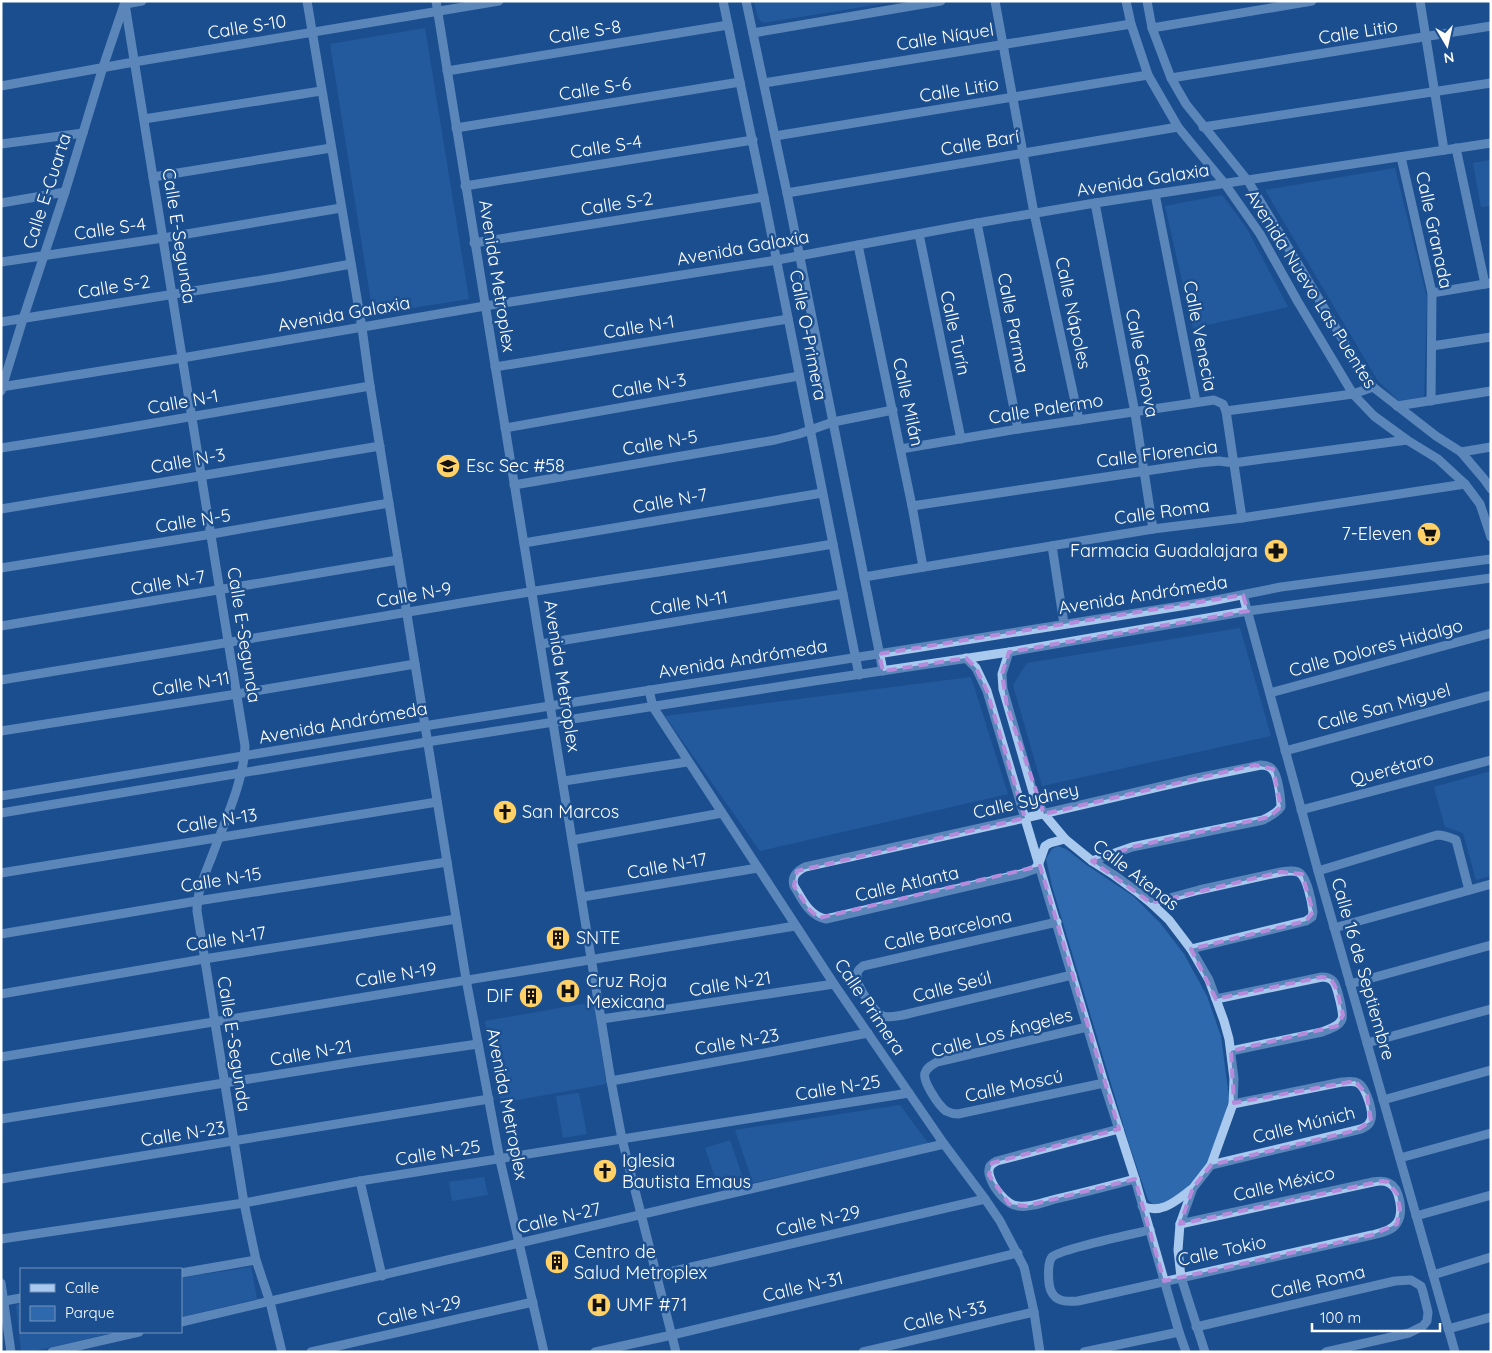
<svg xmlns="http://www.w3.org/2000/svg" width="1492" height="1353" font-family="Quicksand,sans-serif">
	<rect width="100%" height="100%" fill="#1b4f8f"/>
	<g fill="#2e69ad">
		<polygon points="754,1 899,1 763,23 758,18"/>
		<polygon points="425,28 469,299 373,314 330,44"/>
		<polygon points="1491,160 1491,206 1481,207 1473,163"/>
		<polygon points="1395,168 1427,298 1424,397 1399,401 1378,381 1265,190"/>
		<polygon points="1222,195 1246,227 1288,307 1193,328 1165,206"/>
		<polygon points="1240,628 1271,736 1042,786 1013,685 1027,663"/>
		<polygon points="971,677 1008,794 760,851 665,716"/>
		<polygon points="1491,771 1491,876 1476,880 1463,833 1445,827 1434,787"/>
		<polygon points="1058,846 1066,849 1085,864 1133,896 1161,924 1184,954 1207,996 1221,1036 1229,1098 1221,1134 1209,1165 1183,1191 1163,1204 1154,1205 1148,1200 1129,1144 1052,886 1046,859 1052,849"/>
		<polygon points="594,1002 606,1084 501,1103 485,1021"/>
		<polygon points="579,1093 587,1134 563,1138 556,1096"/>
		<polygon points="900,1105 928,1143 753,1183 735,1130"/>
		<polygon points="730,1140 743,1178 718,1186 705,1148"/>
		<polygon points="484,1177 488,1195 452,1201 449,1182"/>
		<polygon points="251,1267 257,1299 181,1317 181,1278"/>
		<polygon points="21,1304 21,1332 116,1332 30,1352 21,1352 16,1305"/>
	</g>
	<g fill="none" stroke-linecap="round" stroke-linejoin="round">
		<g stroke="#a9c9ee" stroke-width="9">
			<path d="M142 1 125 4 245 746C244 781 224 823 212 856 205 874 197 891 197 911L244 1203 256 1260 270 1302 282 1352"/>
			<polyline points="307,1 362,328 370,386 466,979 500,1160 544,1352"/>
			<polyline points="436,1 611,1081 622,1139 676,1352"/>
			<polyline points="723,1 764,197 859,675"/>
			<polyline points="746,1 787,193 883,671"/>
			<polyline points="995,1 1034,213 1079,420"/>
			<polyline points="1126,1 1131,24 1148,75 1178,127 1225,184 1260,234 1298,302 1353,394 1374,416 1407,440 1438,459 1465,484 1480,504 1491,537"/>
			<polyline points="1147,1 1152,28 1171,78 1186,104 1248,181 1310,284 1360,369 1373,387 1436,436 1461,452 1484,479 1491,489"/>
			<polyline points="1420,1 1444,150"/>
			<polyline points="1152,28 1312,1"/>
			<polyline points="753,33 941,1"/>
			<polyline points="447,71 728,25"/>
			<polyline points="1171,78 1491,26"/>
			<polyline points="764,83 1131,24"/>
			<polyline points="1,86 134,62 499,1"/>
			<polyline points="144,119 321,91"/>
			<polyline points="1203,127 1491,83"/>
			<polyline points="456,128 740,82"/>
			<polyline points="775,136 1148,75"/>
			<polyline points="1,144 83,133"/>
			<polyline points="1456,148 1485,284"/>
			<polyline points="1401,157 1432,293 1431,401"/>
			<polyline points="153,177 331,148"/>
			<polyline points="465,186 753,140"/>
			<polyline points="787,193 1178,127"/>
			<polyline points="1155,194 1196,402"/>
			<polyline points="1,203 65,192"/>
			<polyline points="1095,203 1135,413 1153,529"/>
			<polyline points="977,223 1018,429"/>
			<polyline points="919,234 961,439"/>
			<polyline points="474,243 764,197"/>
			<polyline points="858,245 912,506 923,567"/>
			<polyline points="1,262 163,238 341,208"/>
			<polyline points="1432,293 1491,283"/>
			<polyline points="1,322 280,277 351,264"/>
			<polyline points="1432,346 1491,337"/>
			<polyline points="495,367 788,319"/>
			<polyline points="1,387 182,358 485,306 777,260 977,223 1095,203 1491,143"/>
			<polyline points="1,391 23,319 65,192 103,67 124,5"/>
			<polyline points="1397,406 1491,391"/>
			<polyline points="1226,411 1353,394 1373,387"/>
			<polyline points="505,428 799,376"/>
			<polyline points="1,448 96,433 370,386"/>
			<polyline points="901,449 1018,429 1214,400 1223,404 1226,411 1242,518"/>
			<polyline points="1461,452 1491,447"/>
			<polyline points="514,485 775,440 799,434 833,422 893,410"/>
			<polyline points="912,506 1199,463 1219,461 1234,463 1248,461 1407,440"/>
			<polyline points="1,509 380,446"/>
			<polyline points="524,543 822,493"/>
			<polyline points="1052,546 1064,624"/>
			<polyline points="1,568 212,534 389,503"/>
			<polyline points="864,577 1153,529 1242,518 1465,484"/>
			<polyline points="1243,595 1318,871 1455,1352"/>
			<polyline points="1,626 398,560"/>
			<polyline points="541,644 843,594"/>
			<polyline points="1009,652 1002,674 1003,689 1033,792 1044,814 1065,839 1092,861 1114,875 1136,891 1151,903 1169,920 1191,949 1209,980 1224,1021 1229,1039 1234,1079 1233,1104 1211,1165 1193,1188 1180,1224 1178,1250 1181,1277 1205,1352"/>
			<polyline points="966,658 976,668 987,691 1104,1083 1135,1179 1179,1332 1186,1352"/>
			<path d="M1 680C149 656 296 631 444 606 574 584 704 566 833 544"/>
			<polyline points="649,690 653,707 834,984 944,1144 985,1199 1000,1221 1024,1267 1034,1312 1040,1352"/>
			<polyline points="1270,693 1491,633"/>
			<polyline points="1,731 237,694 415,664"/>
			<polyline points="1285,751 1491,695"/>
			<polyline points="564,781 687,762"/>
			<polyline points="1,796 424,726 1206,602 1281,587 1491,559"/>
			<polyline points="1301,810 1491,760"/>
			<polyline points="1,813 427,742 814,681 1009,652 1248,611 1491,578"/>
			<path d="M1065 839 1050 843 1045 846 1039 863 1035 869 1021 874 826 919C809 916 802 899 794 886 791 876 797 871 805 867L1025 818 1197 778 1261 765C1265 765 1269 766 1272 769 1278 774 1281 799 1281 807 1276 814 1270 816 1263 820L1132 847 1092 861"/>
			<polyline points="573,840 722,813"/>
			<path d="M1318 871 1437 835C1444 835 1449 837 1456 840L1469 890"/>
			<polyline points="1,873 437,802"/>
			<polyline points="582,897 758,868"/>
			<path d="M1151 903 1199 890 1281 872C1287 871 1293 870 1298 872 1307 875 1312 903 1313 912L1312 917 1306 921 1191 949"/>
			<path d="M1057 922 863 966C859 969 857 971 857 976 856 986 874 1012 883 1016 889 1018 896 1016 903 1015L1072 975"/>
			<polyline points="1334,928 1491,884"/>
			<polyline points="1,934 197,901 447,862"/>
			<polyline points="1350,984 1491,945"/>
			<polyline points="1,994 204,959 456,919"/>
			<path d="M1216 999 1322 977C1327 977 1330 978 1333 981 1337 985 1344 1014 1342 1019 1339 1027 1329 1029 1322 1032L1231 1051"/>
			<polyline points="602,1019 834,984"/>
			<path d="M1087 1027 937 1062C932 1065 927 1067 925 1073 922 1081 939 1106 946 1111 950 1113 954 1114 958 1114L1104 1083"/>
			<polyline points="1367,1043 1491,1009"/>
			<polyline points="1,1057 795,926"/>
			<polyline points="611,1081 770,1052 868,1033"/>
			<polyline points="1383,1100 1491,1070"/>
			<polyline points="1,1119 361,1061 478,1044"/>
			<path d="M1119 1129 997 1161C990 1164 987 1169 990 1177 993 1187 1006 1205 1018 1206 1030 1208 1044 1202 1056 1199 1082 1193 1109 1186 1135 1179"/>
			<polyline points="1400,1158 1491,1133"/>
			<path d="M1211 1165 1357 1130C1361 1129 1368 1127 1370 1122 1375 1114 1366 1087 1358 1083 1353 1080 1347 1082 1342 1082L1233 1104"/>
			<polyline points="1,1179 489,1099"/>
			<polyline points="360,1181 382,1276"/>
			<path d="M1142 1206C1162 1215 1177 1200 1192 1189"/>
			<polyline points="1416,1216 1491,1195"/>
			<path d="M1150 1230C1134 1234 1060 1249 1052 1257 1047 1263 1048 1284 1051 1291 1056 1302 1067 1302 1078 1301L1372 1235C1380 1233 1392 1231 1397 1223 1404 1213 1400 1188 1389 1183 1384 1180 1378 1181 1373 1182L1180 1224"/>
			<polyline points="1,1239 244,1203 360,1181 909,1093"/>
			<polyline points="181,1273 256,1260"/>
			<polyline points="657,1275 985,1199"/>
			<polyline points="1433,1275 1491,1257"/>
			<polyline points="1,1283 11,1352"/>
			<polyline points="4,1301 21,1298"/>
			<polyline points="181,1322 944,1144"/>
			<polyline points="1196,1327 1395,1281 1411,1280 1421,1286 1423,1292 1428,1312 1427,1321 1423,1326 1409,1333 1326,1352"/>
			<polyline points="1448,1329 1491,1317"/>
			<polyline points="52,1352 139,1332"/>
			<polyline points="311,1352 533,1302"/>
			<polyline points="595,1352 672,1335 1018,1253"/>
			<polyline points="863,1352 1034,1312"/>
			<polyline points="1084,1352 1179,1332"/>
		</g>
	</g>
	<path d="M0 0H1492V1353H0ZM1243 595 1248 611 1009 652 1002 674 1007 706 1044 814 1255 765 1273 769 1281 807 1269 817 1132 847 1092 861 1151 903 1281 872 1302 874 1313 912 1306 921 1191 949 1216 999 1322 977 1331 979 1337 990 1343 1015 1337 1026 1231 1051 1234 1103 1355 1081 1367 1095 1371 1121 1357 1130 1211 1165 1193 1188 1180 1224 1382 1181 1388 1182 1397 1194 1400 1209 1397 1224 1372 1235 1164 1281 1135 1179 1026 1206 1009 1204 989 1175 992 1163 1119 1129 1040 866 819 918 809 909 794 886 797 871 1025 818 987 691 976 668 966 658 883 671 879 654Z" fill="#1b4f8f" fill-opacity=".55" fill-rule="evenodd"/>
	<path fill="none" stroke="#b68bdc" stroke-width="4" stroke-dasharray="10 6" stroke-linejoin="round" d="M1243 595 1248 611 1009 652 1002 674 1007 706 1044 814 1255 765 1273 769 1281 807 1269 817 1132 847 1092 861 1151 903 1281 872 1302 874 1313 912 1306 921 1191 949 1216 999 1322 977 1331 979 1337 990 1343 1015 1337 1026 1231 1051 1234 1103 1355 1081 1367 1095 1371 1121 1357 1130 1211 1165 1193 1188 1180 1224 1382 1181 1388 1182 1397 1194 1400 1209 1397 1224 1372 1235 1164 1281 1135 1179 1026 1206 1009 1204 989 1175 992 1163 1119 1129 1040 866 819 918 809 909 794 886 797 871 1025 818 987 691 976 668 966 658 883 671 879 654Z"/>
	<defs>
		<g id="school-disc" transform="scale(1.25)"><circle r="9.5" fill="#ffd166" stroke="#1b4f8f"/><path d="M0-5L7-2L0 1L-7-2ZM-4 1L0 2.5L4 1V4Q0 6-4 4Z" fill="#111"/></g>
		<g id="supermarket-disc" transform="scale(1.25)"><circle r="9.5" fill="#ffd166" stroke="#1b4f8f"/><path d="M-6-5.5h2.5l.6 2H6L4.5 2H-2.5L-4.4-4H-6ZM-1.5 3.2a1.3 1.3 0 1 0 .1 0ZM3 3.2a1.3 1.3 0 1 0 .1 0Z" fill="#111"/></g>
		<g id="pharmacy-disc" transform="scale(1.25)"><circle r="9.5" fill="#ffd166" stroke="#1b4f8f"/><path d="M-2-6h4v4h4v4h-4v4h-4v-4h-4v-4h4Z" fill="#111"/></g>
		<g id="church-disc" transform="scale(1.25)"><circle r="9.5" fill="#ffd166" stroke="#1b4f8f"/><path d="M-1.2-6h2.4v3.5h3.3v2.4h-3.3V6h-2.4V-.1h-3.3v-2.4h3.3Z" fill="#111"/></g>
		<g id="building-disc" transform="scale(1.25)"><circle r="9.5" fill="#ffd166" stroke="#1b4f8f"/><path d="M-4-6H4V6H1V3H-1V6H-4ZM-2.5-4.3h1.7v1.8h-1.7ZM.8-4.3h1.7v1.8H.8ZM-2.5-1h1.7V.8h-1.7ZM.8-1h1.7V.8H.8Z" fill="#111"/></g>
		<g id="hospital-disc" transform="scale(1.25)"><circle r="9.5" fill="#ffd166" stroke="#1b4f8f"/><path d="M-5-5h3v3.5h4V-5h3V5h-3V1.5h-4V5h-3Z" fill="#111"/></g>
	</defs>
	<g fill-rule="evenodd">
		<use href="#school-disc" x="448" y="466"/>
		<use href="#supermarket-disc" x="1429" y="534"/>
		<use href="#pharmacy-disc" x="1276" y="551"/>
		<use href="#church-disc" x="505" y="812"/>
		<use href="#building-disc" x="558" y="938"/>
		<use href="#hospital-disc" x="568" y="991"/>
		<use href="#building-disc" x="531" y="996"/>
		<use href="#church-disc" x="605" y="1171"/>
		<use href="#building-disc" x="557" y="1262"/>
		<use href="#hospital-disc" x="599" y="1305"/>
	</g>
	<g text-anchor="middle" stroke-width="5" stroke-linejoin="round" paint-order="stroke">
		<g font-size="18" fill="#fff" stroke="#1b4f8f">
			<text transform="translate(247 27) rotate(-9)" y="6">Calle S-10</text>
			<text transform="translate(585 32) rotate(-9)" y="6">Calle S-8</text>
			<text transform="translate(1358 32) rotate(-9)" y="6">Calle Litio</text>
			<text transform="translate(945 37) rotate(-9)" y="6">Calle Níquel</text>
			<text transform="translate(595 89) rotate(-9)" y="6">Calle S-6</text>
			<text transform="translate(959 90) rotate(-9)" y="6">Calle Litio</text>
			<text transform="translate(980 143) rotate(-10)" y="6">Calle Barí</text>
			<text transform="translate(606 147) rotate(-9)" y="6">Calle S-4</text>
			<text transform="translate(1143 180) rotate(-9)" y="6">Avenida Galaxia</text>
			<text transform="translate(47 191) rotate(-72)" y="6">Calle E-Cuarta</text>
			<text transform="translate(617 204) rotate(-9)" y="6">Calle S-2</text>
			<text transform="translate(110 229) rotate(-8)" y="6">Calle S-4</text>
			<text transform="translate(1434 230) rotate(78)" y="6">Calle Granada</text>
			<text transform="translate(179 236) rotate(81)" y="6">Calle E-Segunda</text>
			<text transform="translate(743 248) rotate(-10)" y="6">Avenida Galaxia</text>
			<text transform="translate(497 276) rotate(81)" y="6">Avenida Metroplex</text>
			<text transform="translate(114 287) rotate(-9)" y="6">Calle S-2</text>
			<text transform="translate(1311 289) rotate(58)" y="6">Avenida Nuevo Las Puentes</text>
			<text transform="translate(1073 313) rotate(78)" y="6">Calle Nápoles</text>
			<text transform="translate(344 314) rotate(-10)" y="6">Avenida Galaxia</text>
			<text transform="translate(1013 323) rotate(79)" y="6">Calle Parma</text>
			<text transform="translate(639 327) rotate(-9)" y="6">Calle N-1</text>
			<text transform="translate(955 333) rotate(78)" y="6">Calle Turín</text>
			<text transform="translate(808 335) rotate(79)" y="6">Calle O-Primera</text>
			<text transform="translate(1200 336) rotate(79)" y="6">Calle Venecia</text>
			<text transform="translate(1142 363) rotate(79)" y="6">Calle Génova</text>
			<text transform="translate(649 386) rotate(-10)" y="6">Calle N-3</text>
			<text transform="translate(183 402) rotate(-10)" y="6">Calle N-1</text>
			<text transform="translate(908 402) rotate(78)" y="6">Calle Milán</text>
			<text transform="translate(1046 409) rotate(-9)" y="6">Calle Palermo</text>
			<text transform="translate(660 443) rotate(-10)" y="6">Calle N-5</text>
			<text transform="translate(1157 454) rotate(-7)" y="6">Calle Florencia</text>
			<text transform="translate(188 461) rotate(-10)" y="6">Calle N-3</text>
			<text transform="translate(670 501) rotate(-10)" y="6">Calle N-7</text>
			<text transform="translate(1162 512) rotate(-8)" y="6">Calle Roma</text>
			<text transform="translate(193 521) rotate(-9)" y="6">Calle N-5</text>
			<text transform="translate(168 583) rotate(-10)" y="6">Calle N-7</text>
			<text transform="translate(414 595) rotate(-10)" y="6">Calle N-9</text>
			<text transform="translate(1143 595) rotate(-9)" y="6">Avenida Andrómeda</text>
			<text transform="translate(689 603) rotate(-9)" y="6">Calle N-11</text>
			<text transform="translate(244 635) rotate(81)" y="6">Calle E-Segunda</text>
			<text transform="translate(1376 648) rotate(-15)" y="6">Calle Dolores Hidalgo</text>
			<text transform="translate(743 659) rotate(-9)" y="6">Avenida Andrómeda</text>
			<text transform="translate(562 676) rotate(81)" y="6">Avenida Metroplex</text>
			<text transform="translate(191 684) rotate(-9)" y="6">Calle N-11</text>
			<text transform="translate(1384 707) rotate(-15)" y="6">Calle San Miguel</text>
			<text transform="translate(343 723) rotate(-10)" y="6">Avenida Andrómeda</text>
			<text transform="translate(1392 769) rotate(-15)" y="6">Querétaro</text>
			<text transform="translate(1026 801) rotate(-13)" y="6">Calle Sydney</text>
			<text transform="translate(217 821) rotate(-9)" y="6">Calle N-13</text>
			<text transform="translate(667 866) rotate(-10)" y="6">Calle N-17</text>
			<text transform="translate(1136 875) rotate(38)" y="6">Calle Atenas</text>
			<text transform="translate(221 880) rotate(-9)" y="6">Calle N-15</text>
			<text transform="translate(907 884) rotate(-13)" y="6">Calle Atlanta</text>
			<text transform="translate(948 930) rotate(-13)" y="6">Calle Barcelona</text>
			<text transform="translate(226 939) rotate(-9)" y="6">Calle N-17</text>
			<text transform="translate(1363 969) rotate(74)" y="6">Calle 16 de Septiembre</text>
			<text transform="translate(396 975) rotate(-9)" y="6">Calle N-19</text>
			<text transform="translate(730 984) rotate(-9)" y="6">Calle N-21</text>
			<text transform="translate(952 987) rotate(-14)" y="6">Calle Seúl</text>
			<text transform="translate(870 1007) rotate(56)" y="6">Calle Primera</text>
			<text transform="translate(1002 1033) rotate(-15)" y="6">Calle Los Ángeles</text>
			<text transform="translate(737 1042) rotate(-10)" y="6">Calle N-23</text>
			<text transform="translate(234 1044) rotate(81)" y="6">Calle E-Segunda</text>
			<text transform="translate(311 1053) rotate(-10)" y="6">Calle N-21</text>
			<text transform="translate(1014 1086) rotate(-12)" y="6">Calle Moscú</text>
			<text transform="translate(838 1088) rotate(-9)" y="6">Calle N-25</text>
			<text transform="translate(507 1104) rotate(79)" y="6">Avenida Metroplex</text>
			<text transform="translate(1304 1125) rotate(-14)" y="6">Calle Múnich</text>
			<text transform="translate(183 1134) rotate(-9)" y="6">Calle N-23</text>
			<text transform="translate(438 1153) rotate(-9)" y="6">Calle N-25</text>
			<text transform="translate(1284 1184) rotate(-13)" y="6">Calle México</text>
			<text transform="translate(559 1218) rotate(-13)" y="6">Calle N-27</text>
			<text transform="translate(818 1221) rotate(-13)" y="6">Calle N-29</text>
			<text transform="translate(1222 1251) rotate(-12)" y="6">Calle Tokio</text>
			<text transform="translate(1318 1282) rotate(-13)" y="6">Calle Roma</text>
			<text transform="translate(803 1287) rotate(-13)" y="6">Calle N-31</text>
			<text transform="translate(419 1311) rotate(-13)" y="6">Calle N-29</text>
			<text transform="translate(945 1316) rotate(-13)" y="6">Calle N-33</text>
		</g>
		<g font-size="18" fill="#fff" stroke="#1b4f8f" text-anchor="start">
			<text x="466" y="472">Esc Sec #58</text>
			<text x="1412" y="540" text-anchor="end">7-Eleven</text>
			<text x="1258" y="557" text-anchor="end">Farmacia Guadalajara</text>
			<text x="522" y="818">San Marcos</text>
			<text x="576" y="944">SNTE</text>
			<text x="586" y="987">Cruz Roja<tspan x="586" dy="21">Mexicana</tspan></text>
			<text x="514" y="1002" text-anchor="end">DIF</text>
			<text x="622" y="1167">Iglesia<tspan x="622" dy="21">Bautista Emaus</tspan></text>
			<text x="574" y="1258">Centro de<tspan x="574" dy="21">Salud Metroplex</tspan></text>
			<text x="616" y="1311">UMF #71</text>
		</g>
	</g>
	<rect width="1492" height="1353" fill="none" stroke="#ffffff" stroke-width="5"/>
	<rect x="20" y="1268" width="162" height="65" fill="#1b4f8f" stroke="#7695bc"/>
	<rect x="30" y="1284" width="25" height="8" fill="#a9c9ee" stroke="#7695bc"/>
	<text x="65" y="1293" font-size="15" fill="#ffffff">Calle</text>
	<rect x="30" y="1306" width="25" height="15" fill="#2e69ad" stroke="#7695bc"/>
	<text x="65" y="1318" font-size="15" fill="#ffffff">Parque</text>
	<g transform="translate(1447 45) rotate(171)" stroke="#1b4f8f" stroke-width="4" paint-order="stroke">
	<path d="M0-4L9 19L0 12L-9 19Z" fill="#ffffff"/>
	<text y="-8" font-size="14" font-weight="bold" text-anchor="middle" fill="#ffffff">N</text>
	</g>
	<path d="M1312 1323v8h128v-8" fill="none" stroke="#ffffff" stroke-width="2.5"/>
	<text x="1320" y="1323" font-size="15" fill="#ffffff" stroke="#1b4f8f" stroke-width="4" paint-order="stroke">100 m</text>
</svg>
